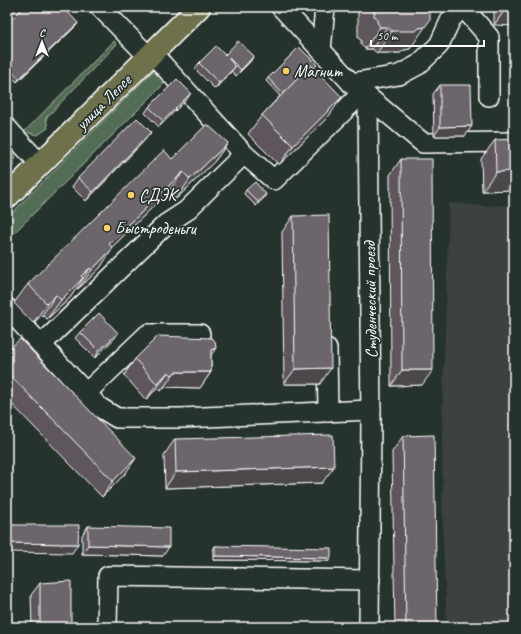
<svg xmlns="http://www.w3.org/2000/svg" width="521" height="634" font-family="Caveat,sans-serif">
	<rect width="100%" height="100%" fill="#26332d"/>
	<filter id="ink" filterUnits="userSpaceOnUse"><feTurbulence type="fractalNoise" baseFrequency=".025" numOctaves="2"/><feDisplacementMap in="SourceGraphic" scale="8" xChannelSelector="R" yChannelSelector="G"/><feConvolveMatrix kernelMatrix="1 2 1 2 8 2 1 2 1" color-interpolation-filters="sRGB"/></filter>
	<g filter="url(#ink)">
		<polygon fill="#3b4240" points="449,203 486,206 514,205 514,627 447,627 443,539 442,426"/>
		<g fill="#526d54" stroke="#a8b6aa">
			<polygon points="114,41 117,44 46,118 48,128 38,135 24,132"/>
			<polygon points="160,64 172,76 7,240 7,218"/>
			<path d="M12 148C16 159 16 166 7 174V153Z"/>
		</g>
		<g fill="none" stroke-linecap="round" stroke-linejoin="round">
			<g stroke="#fff" stroke-width="22">
				<g id="minor">
					<polyline points="100,7 149,57"/>
					<polyline points="281,7 368,101 371,422 369,627"/>
					<polyline points="463,7 489,37 489,96"/>
					<polyline points="321,50 325,7"/>
					<polyline points="152,53 244,154 274,180 361,94"/>
					<polyline points="351,83 399,75 418,65 439,45 451,19 463,7"/>
					<polyline points="361,91 423,143 514,142"/>
					<polyline points="7,128 40,164"/>
					<polyline points="7,308 99,407 117,418 181,418 371,410"/>
					<polyline points="41,345 166,224 186,211 244,154"/>
					<polyline points="327,349 328,412"/>
					<polyline points="86,393 148,334 200,334"/>
					<polyline points="107,627 108,576 370,580"/>
				</g>
			</g>
			<g stroke="#fff" stroke-width="25">
				<polyline id="major" points="7,197 199,7"/>
			</g>
			<use href="#minor" stroke="#26332d" stroke-width="19"/>
			<use href="#major" stroke="#6e714b" stroke-width="22"/>
		</g>
		<g fill="#5e575d" stroke="#fff">
			<polygon points="7,7 78,23 76,26 17,82 7,72"/>
			<polygon points="360,7 430,7 410,49 404,50 400,53 377,53 372,49 365,49 361,44 361,40 358,38 358,10"/>
			<polygon points="494,7 514,7 494,25"/>
			<polygon points="225,55 254,56 249,63 236,76 231,71 215,89 195,69 199,63"/>
			<polygon points="314,69 329,116 279,165 248,134 262,115 280,96 266,81 268,78"/>
			<polygon points="440,85 465,136 434,136 433,94"/>
			<polygon points="187,99 159,127 145,113 149,107"/>
			<polygon points="151,132 144,141 86,201 72,187 78,178"/>
			<polygon points="495,140 514,190 482,191 481,159"/>
			<polygon points="228,143 214,162 176,199 169,191 112,247 100,268 78,289 76,288 70,298 47,319 42,315 33,323 14,303 28,284 172,159"/>
			<polygon points="401,159 422,385 391,386 390,175"/>
			<polygon points="246,190 264,198 256,206 244,194"/>
			<polygon points="293,216 320,384 284,384 282,232"/>
			<polygon points="80,332 118,333 114,339 95,358 75,338"/>
			<polygon points="7,351 125,474 102,497 7,399"/>
			<polygon points="211,355 211,372 200,388 164,387 161,391 157,388 146,400 124,375 135,359"/>
			<polygon points="403,436 437,627 395,627 392,452"/>
			<polygon points="175,439 322,483 165,488 164,455"/>
			<polygon points="88,526 163,556 82,554 82,535"/>
			<polygon points="215,546 329,561 213,560 213,550"/>
			<polygon points="40,583 71,627 32,627 31,595"/>
		</g>
		<g fill="#4c474c" stroke="#fff">
			<polygon points="18,7 25,7 7,25 7,18"/>
			<polygon points="507,7 514,7 514,26 494,25"/>
			<polygon points="78,23 76,26 17,82 19,79"/>
			<polygon points="380,27 387,27 372,49 365,49"/>
			<polygon points="425,27 410,49 404,50 400,53 377,53 392,31"/>
			<polygon points="254,56 249,63 236,76 241,70"/>
			<polygon points="235,67 230,73 215,89 219,83"/>
			<polygon points="191,93 187,99 159,127 163,121"/>
			<polygon points="342,97 329,116 279,165 293,146"/>
			<polygon points="472,126 465,136 434,136 440,127"/>
			<polygon points="151,132 144,141 86,201 93,192"/>
			<polygon points="228,143 214,162 176,199 190,179"/>
			<polygon points="514,171 514,190 482,191 496,172"/>
			<polygon points="183,172 169,191 95,264 109,244"/>
			<polygon points="266,194 264,198 256,206 258,202"/>
			<polygon points="113,248 100,268 78,289 92,270"/>
			<polygon points="90,268 70,298 47,319 61,300 81,276"/>
			<polygon points="56,295 42,315 33,323 47,304"/>
			<polygon points="118,333 114,339 95,358 99,351"/>
			<polygon points="216,348 205,364 211,350"/>
			<polygon points="331,368 320,384 284,384 295,369"/>
			<polygon points="402,370 433,370 422,385 391,386"/>
			<polygon points="168,372 157,388 146,400 157,384"/>
			<polygon points="175,372 211,372 200,388 164,387 161,391"/>
			<polygon points="136,458 125,474 102,497 113,481"/>
			<polygon points="334,467 322,483 165,488 176,472"/>
			<polygon points="7,543 78,544 72,553 7,552"/>
			<polygon points="88,545 169,547 163,556 82,554"/>
			<polygon points="215,556 331,558 329,561 213,560"/>
		</g>
		<g fill="#6d656c" stroke="#fff">
			<polygon points="7,7 18,7 7,18"/>
			<polygon points="24,7 63,7 78,23 19,79 7,66 7,24"/>
			<polygon points="374,7 430,7 430,20 425,27 419,28 416,31 392,31 387,27 380,27 377,22 377,18 374,16"/>
			<polygon points="238,41 254,56 241,70 229,58 235,67 219,83 199,63 216,46 225,55"/>
			<polygon points="299,47 317,65 314,68 311,65 283,94 268,78"/>
			<polygon points="311,65 342,97 293,146 262,115"/>
			<polygon points="177,79 191,93 163,121 149,107"/>
			<polygon points="440,85 471,85 472,126 440,127"/>
			<polygon points="137,118 151,132 93,192 78,178"/>
			<polygon points="207,124 228,143 190,179 183,172 109,244 113,248 92,270 90,268 81,276 83,278 61,300 56,295 47,304 28,284 164,150 172,159"/>
			<polygon points="514,139 514,171 496,172 495,140"/>
			<polygon points="401,159 432,159 433,370 402,370"/>
			<polygon points="255,182 266,194 258,202 246,190"/>
			<polygon points="329,215 331,368 295,369 293,216"/>
			<polygon points="99,313 118,333 99,351 80,332"/>
			<polygon points="158,336 212,338 215,341 216,348 211,350 211,372 175,372 172,375 168,372 157,384 135,359"/>
			<polygon points="20,339 136,458 113,481 7,372 7,351"/>
			<polygon points="333,435 334,467 176,472 175,439"/>
			<polygon points="434,435 437,627 406,627 403,436"/>
			<polygon points="7,525 79,525 78,544 7,543"/>
			<polygon points="88,526 169,528 169,547 88,545"/>
			<polygon points="215,546 331,548 331,558 215,556"/>
			<polygon points="71,581 71,627 40,627 40,583"/>
			<rect x="198" y="625" width="61" height="2"/>
		</g>
	</g>
	<g fill="#ffd166" stroke="#26332d" stroke-width="1.5">
		<circle cx="286" cy="71" r="4"/>
		<circle cx="131" cy="195" r="4"/>
		<circle cx="107" cy="228" r="4"/>
	</g>
	<g text-anchor="middle" stroke-width="3.5" stroke-linejoin="round" paint-order="stroke">
		<g font-size="17" fill="#fff" stroke="#26332d" text-anchor="start">
			<text x="294" y="77">Магнит</text>
			<text x="139" y="201">СДЭК</text>
			<text x="115" y="234">Быстроденьги</text>
		</g>
		<g font-size="17" fill="#fff" stroke="#26332d">
			<text transform="translate(103 102) rotate(-45)" y="6">улица Лепсе</text>
			<text transform="translate(370 300) rotate(-91)" y="6">Студенческий проезд</text>
		</g>
	</g>
	<rect width="521" height="634" fill="none" stroke="#26332d" stroke-width="24"/>
	<rect x="12" y="12" width="497" height="610" fill="none" stroke="#fff" stroke-width="1.5" filter="url(#ink)"/>
	<g transform="translate(42 42)" stroke="#26332d" stroke-width="3" paint-order="stroke">
	<path d="M0-3L7 15L0 10L-7 15Z" fill="#ffffff"/>
	<text y="-6" font-size="11" font-weight="bold" text-anchor="middle" fill="#ffffff">С</text>
	</g>
	<path d="M371 40v6h113v-6" fill="none" stroke="#ffffff" stroke-width="2"/>
	<text x="377" y="40" font-size="12" fill="#ffffff" stroke="#26332d" stroke-width="3" paint-order="stroke">50 m</text>
</svg>
